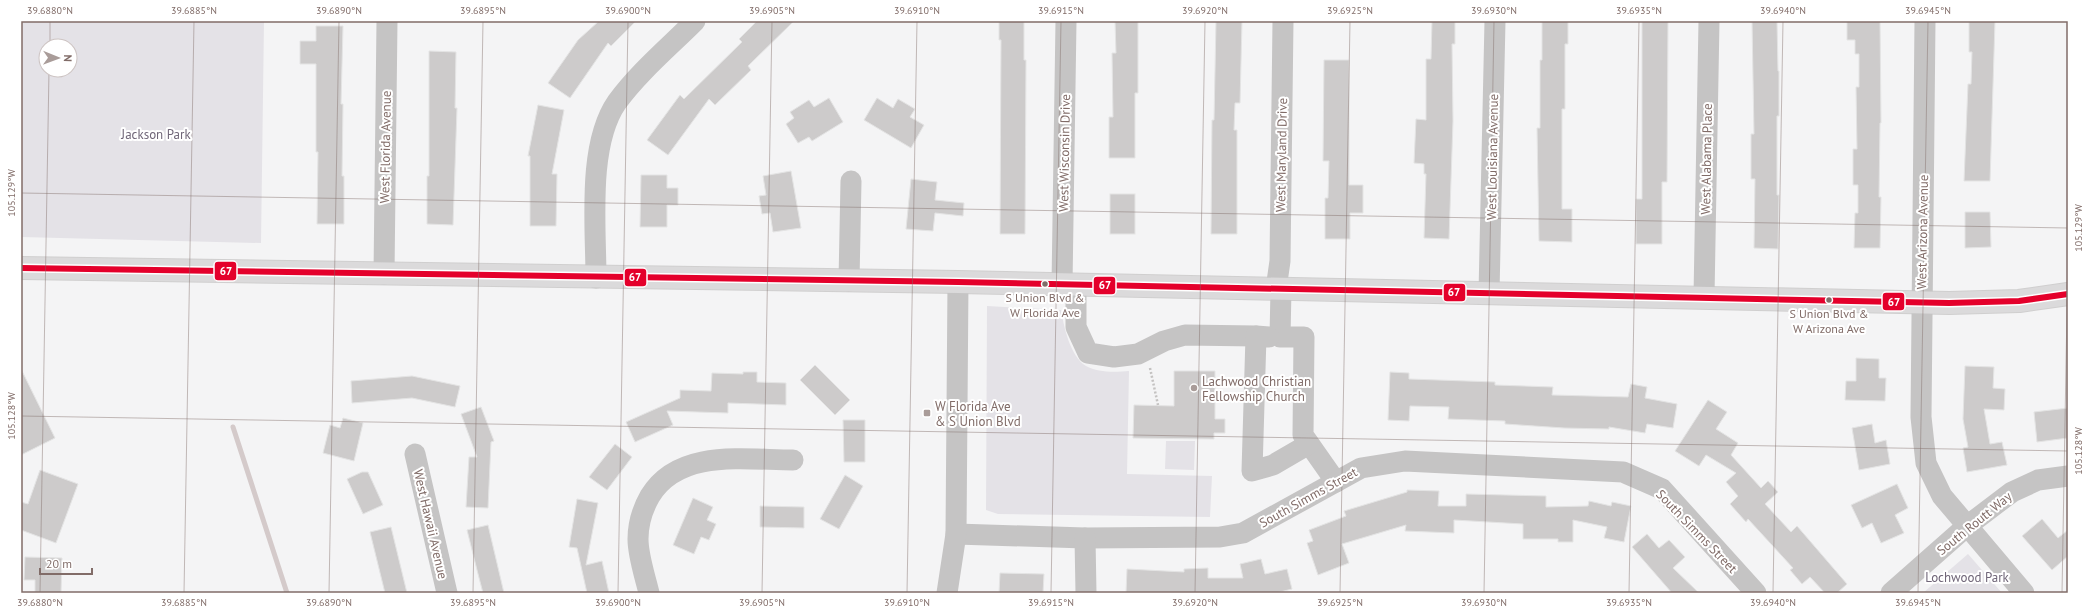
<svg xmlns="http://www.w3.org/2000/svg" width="2089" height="614" font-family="'PT Sans',sans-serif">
	<rect width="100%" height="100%" fill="#f4f4f5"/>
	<g fill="#e4e2e7" fill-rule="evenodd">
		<path d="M21 21H264L261 243 21 237ZM46 46H70V70H46Z"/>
		<path d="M987 306 1061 310C1064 327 1070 356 1086 366 1098 373 1116 372 1129 371L1127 474 1212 476 1210 517 998 514 986 510Z"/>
		<polygon points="1166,441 1195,441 1194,470 1165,469"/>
		<polygon points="1968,554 2002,593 1923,593"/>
	</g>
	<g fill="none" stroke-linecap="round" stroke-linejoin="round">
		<polyline stroke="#d4caca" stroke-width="5" points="233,427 287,593"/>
	</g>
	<g fill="#cdcbcb" stroke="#e4e4e4">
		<polygon points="599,21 636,21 611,46 608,43 570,98 548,83 578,40"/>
		<polygon points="757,21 794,21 748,66 751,70 715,105 709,99 668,155 647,140 680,95 684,99 742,42 739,39"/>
		<polygon points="999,21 1024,21 1024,60 1026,60 1025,234 1000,234 1001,40 999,40"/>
		<polygon points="1115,21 1138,21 1138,93 1135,93 1135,158 1109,158 1109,117 1113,117 1112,53 1116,53"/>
		<polygon points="1216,21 1242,21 1240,103 1235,103 1234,130 1237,130 1237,234 1211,234 1212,120 1214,120"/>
		<polygon points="1432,21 1455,21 1455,44 1452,44 1453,121 1449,239 1424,238 1426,174 1424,174 1424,164 1414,163 1416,119 1426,120 1426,59 1431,59"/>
		<polygon points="1542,21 1568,21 1568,44 1565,44 1565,109 1562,109 1562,209 1572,209 1572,242 1539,241 1537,128 1540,128 1540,60 1542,60"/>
		<polygon points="1642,21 1668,21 1667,182 1662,182 1662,244 1636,244 1636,199 1642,199"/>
		<polygon points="1752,21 1777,21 1778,71 1779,71 1779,116 1777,116 1777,195 1779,195 1778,249 1754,248 1755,179 1751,179 1751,134 1754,134"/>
		<polygon points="1847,21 1880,21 1881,123 1880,123 1879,197 1881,197 1880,248 1854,248 1855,213 1858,213 1858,185 1853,185 1853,149 1857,149 1856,87 1859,87 1859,54 1855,54 1855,40 1847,40"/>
		<polygon points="1969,21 1995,21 1990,181 1964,181 1968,84 1971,84 1972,52 1969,52"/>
		<polygon points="316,26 343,26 341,104 343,104 342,176 344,176 344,224 317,224 318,152 316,152 316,64 300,64 300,41 316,41"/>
		<polygon points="429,51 456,52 455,108 457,108 453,225 427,224 427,176 429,176"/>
		<polygon points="1324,60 1349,60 1349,185 1363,185 1363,213 1350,213 1350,239 1325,239 1325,198 1328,198 1329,161 1323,161"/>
		<polygon points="829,98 843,122 812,141 809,137 798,143 786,124 794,118 790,112 809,100 814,107"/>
		<polygon points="877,98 893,108 898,99 915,109 910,117 924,125 911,148 864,120"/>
		<polygon points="538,105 564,110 552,174 557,174 556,226 530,226 530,156 528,156"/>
		<polygon points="791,171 801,228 773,232 770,213 762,214 759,196 766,195 763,176"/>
		<polygon points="641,175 667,175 667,188 678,188 678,205 667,205 667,227 640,227"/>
		<polygon points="911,179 937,182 935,200 964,203 963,216 935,213 933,231 906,229"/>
		<rect x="1110" y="194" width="25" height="40"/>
		<polygon points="1965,212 1990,212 1991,247 1965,248"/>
		<polygon points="1856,358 1879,359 1879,378 1886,378 1885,401 1845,400 1846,381 1856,381"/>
		<polygon points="815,365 850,400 835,415 800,380"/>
		<polygon points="1965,366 1994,367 1993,388 2005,389 2004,410 1984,409 1990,444 2002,442 2007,465 1967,472 1963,448 1968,447 1963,419"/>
		<polygon points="21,369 55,438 21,455"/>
		<polygon points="1174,371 1215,371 1215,419 1225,419 1225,433 1214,433 1214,439 1133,438 1134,405 1174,406"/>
		<polygon points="743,372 757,372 757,382 786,383 786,405 728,403 728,413 667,411 673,425 635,442 626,422 680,398 680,390 711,391 712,373 743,374"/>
		<polygon points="1390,372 1409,373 1409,379 1495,382 1495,385 1553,387 1552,395 1628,397 1631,384 1647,387 1645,398 1677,404 1673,428 1647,424 1645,433 1609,427 1609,429 1564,428 1505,424 1505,421 1448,419 1449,407 1410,406 1409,421 1388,420"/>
		<polygon points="412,376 460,386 455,407 412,398 352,403 351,381"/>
		<polygon points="1708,400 1727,412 1716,429 1738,443 1731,455 1761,488 1768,481 1778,492 1765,504 1791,532 1797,526 1847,584 1837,593 1825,593 1810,577 1802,584 1790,570 1793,568 1748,519 1746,522 1730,504 1738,496 1726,482 1736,473 1706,455 1699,466 1675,451"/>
		<polygon points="481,407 494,441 491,442 488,508 466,507 469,457 477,457 461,414"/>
		<polygon points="2068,408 2068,438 2037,442 2034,412"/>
		<polygon points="343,418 363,423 354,461 323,453 330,425 340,428"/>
		<polygon points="843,420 865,420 865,462 844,462"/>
		<polygon points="1872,424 1875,443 1886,440 1890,464 1859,470 1852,428"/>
		<polygon points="615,444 632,457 607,490 589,477"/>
		<polygon points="40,470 78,484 56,543 21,530 21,502 28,504"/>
		<polygon points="362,472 368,472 383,505 363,514 347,479"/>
		<polygon points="845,475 863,486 839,529 820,519"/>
		<polygon points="1897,484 1908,508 1895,515 1904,533 1881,543 1872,523 1862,528 1851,505"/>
		<polygon points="1407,490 1439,491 1438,506 1466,506 1466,494 1546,496 1546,507 1588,506 1589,501 1611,506 1612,502 1631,506 1624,542 1604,538 1607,527 1573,520 1573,542 1558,542 1558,539 1523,539 1523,524 1454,520 1454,533 1405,531 1406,525 1342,544 1349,563 1318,575 1307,543 1313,541 1309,530 1346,516 1344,511 1407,492"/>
		<polygon points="693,498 713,507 707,520 716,524 709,540 701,537 694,554 673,545"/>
		<polygon points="577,499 598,503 586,565 602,561 609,593 587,593 577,548 569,547"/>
		<polygon points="760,506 804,507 804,528 760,527"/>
		<polygon points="2042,519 2058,538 2068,530 2068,556 2052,570 2022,536"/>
		<polygon points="488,525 504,593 483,593 477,570 467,530"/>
		<polygon points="391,527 407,593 385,593 370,532"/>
		<polygon points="1647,534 1659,548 1669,540 1685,557 1673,568 1699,593 1672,593 1632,547"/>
		<polygon points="25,557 62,558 61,593 35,593 35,580 24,580"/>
		<polygon points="1261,559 1265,574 1287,569 1292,589 1276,593 1126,593 1127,569 1184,572 1184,569 1208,568 1208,578 1243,578 1240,564"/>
		<polygon points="1000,573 1044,574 1043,593 999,593"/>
	</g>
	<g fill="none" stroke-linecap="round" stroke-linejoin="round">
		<g stroke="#d0cfcf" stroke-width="24">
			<polyline id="major" points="21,268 958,282 1949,303 2019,301 2068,294"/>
		</g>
		<polyline stroke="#c4c2c1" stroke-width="2.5" stroke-dasharray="2 2" stroke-linecap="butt" points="1150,368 1158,405"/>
		<g stroke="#c5c4c4" stroke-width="21">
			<polyline points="1925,21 1921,417 1926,463 1942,496 2024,593"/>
			<polyline points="384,274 387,21"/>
			<path d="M596 278C596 227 587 145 617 102 639 72 669 47 695 21"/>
			<polyline points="849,281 851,181"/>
			<polyline points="1062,285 1066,21"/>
			<polyline points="1076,285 1076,327 1088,353 1114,357 1138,354 1164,341 1185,335 1256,336"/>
			<polyline points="1276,289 1280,261 1283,21"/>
			<polyline points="1281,289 1280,337 1304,337 1303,435 1336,482"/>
			<polyline points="1489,293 1495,21"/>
			<polyline points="1704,296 1709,21"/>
			<polyline points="1269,337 1256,336 1252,471 1273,465 1309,444"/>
			<polyline points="415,454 447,593"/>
			<polyline points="956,534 1085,538 1220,537 1243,533 1361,468 1405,461 1623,472 1662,489 1756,593"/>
			<polyline points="1085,538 1086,593"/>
			<path d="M649 593C645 576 638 556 638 539 638 523 642 510 650 496 679 448 746 460 793 460"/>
			<polyline points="947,593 956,534 958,282"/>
			<polyline points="1891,593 1967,526 2012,492 2038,480 2068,476"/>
		</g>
		<use href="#major" stroke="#dbdadb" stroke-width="22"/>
		<g stroke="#fff" stroke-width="9">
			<polyline id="bus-1" points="21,268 958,282 1949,303 2019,301 2068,294"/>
		</g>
		<use href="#bus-1" stroke="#e4002b" stroke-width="6"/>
	</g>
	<path fill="none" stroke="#816c68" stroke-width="1" stroke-opacity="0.45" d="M50 46V21M21 193 2068 228M21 416 2068 451M40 593 49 70M184 593 194 21M329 593 339 21M473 593 483 21M618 593 628 21M762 593 772 21M907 593 917 21M1051 593 1061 21M1195 593 1205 21M1340 593 1350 21M1484 593 1494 21M1629 593 1639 21M1773 593 1783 21M1918 593 1928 21M2062 593 2068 252"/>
	<g fill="#816c68" stroke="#fff" stroke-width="1.5">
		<circle cx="1045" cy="284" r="3.5"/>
		<circle cx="1829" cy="300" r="3.5"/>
	</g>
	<g fill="#a99c99" stroke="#fff" stroke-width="1.5">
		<circle cx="1194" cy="388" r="4"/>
		<rect x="923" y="409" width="8" height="8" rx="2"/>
	</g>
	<g text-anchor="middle" stroke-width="4" stroke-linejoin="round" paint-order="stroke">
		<g font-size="12" fill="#816c68" stroke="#fff">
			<text x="1045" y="302">S Union Blvd &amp;<tspan x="1045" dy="15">W Florida Ave</tspan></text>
			<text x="1829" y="318">S Union Blvd &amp;<tspan x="1829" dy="15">W Arizona Ave</tspan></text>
		</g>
		<g font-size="13" fill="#706678" stroke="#fff">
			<text x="156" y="139">Jackson Park</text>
			<text x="1967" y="582">Lochwood Park</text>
		</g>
		<g font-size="13" fill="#816c68" stroke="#fff">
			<text transform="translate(385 147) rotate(-89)" y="5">West Florida Avenue</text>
			<text transform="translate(1064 153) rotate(-89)" y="5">West Wisconsin Drive</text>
			<text transform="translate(1281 155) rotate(-89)" y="5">West Maryland Drive</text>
			<text transform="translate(1492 157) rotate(-89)" y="5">West Louisiana Avenue</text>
			<text transform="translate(1706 159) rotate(-89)" y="5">West Alabama Place</text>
			<text transform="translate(1922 232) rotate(-89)" y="5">West Arizona Avenue</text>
			<text transform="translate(1308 497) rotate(-29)" y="5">South Simms Street</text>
			<text transform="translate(1974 523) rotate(-39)" y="5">South Routt Way</text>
			<text transform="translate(431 524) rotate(77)" y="5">West Hawaii Avenue</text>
			<text transform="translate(1697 531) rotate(46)" y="5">South Simms Street</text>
		</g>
		<g font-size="13" fill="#816c68" stroke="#fff" text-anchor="start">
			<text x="1202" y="386">Lachwood Christian<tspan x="1202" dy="15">Fellowship Church</tspan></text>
			<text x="935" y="411">W Florida Ave<tspan x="935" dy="15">&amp; S Union Blvd</tspan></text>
		</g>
	</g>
	<g stroke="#fff" stroke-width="1.5">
		<rect x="214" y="261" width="23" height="20" rx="4" fill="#e4002b"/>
		<rect x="624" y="268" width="23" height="19" rx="4" fill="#e4002b"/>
		<rect x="1093" y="276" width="23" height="19" rx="4" fill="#e4002b"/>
		<rect x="1443" y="283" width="23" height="19" rx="4" fill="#e4002b"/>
		<rect x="1882" y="292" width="23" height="19" rx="4" fill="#e4002b"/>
	</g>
	<g font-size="11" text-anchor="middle" font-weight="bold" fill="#fff">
		<text x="226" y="275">67</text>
		<text x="635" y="281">67</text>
		<text x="1105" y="289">67</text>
		<text x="1454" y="296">67</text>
		<text x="1894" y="306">67</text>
	</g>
	<rect width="2089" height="614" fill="none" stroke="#ffffff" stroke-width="44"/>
	<g transform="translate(58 58) rotate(91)"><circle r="19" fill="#ffffff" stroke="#cdc4c3"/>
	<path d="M0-3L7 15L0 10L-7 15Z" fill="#a99c99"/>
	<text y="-6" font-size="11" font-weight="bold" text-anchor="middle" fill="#816c68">N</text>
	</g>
	<path d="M40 568v6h52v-6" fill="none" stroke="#816c68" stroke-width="2"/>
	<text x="46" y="568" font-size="12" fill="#816c68" stroke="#ffffff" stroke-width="3" paint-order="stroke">20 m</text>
	<rect x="22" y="22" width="2045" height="570" fill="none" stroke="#816c68" stroke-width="1.5"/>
	<g font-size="10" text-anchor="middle" fill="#816c68">
		<text x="50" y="14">39.6880°N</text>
		<text x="194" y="14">39.6885°N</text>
		<text x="339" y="14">39.6890°N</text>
		<text x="483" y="14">39.6895°N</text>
		<text x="628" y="14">39.6900°N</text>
		<text x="772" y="14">39.6905°N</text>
		<text x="917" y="14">39.6910°N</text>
		<text x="1061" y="14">39.6915°N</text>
		<text x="1205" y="14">39.6920°N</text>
		<text x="1350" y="14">39.6925°N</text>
		<text x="1494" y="14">39.6930°N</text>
		<text x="1639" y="14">39.6935°N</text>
		<text x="1783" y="14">39.6940°N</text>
		<text x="1928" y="14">39.6945°N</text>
		<text transform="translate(11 193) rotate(-90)" y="4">105.129°W</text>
		<text transform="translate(2078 228) rotate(-90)" y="4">105.129°W</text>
		<text transform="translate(11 416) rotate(-90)" y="4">105.128°W</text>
		<text transform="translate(2078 451) rotate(-90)" y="4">105.128°W</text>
		<text x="40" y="606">39.6880°N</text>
		<text x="184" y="606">39.6885°N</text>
		<text x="329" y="606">39.6890°N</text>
		<text x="473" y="606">39.6895°N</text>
		<text x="618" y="606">39.6900°N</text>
		<text x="762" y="606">39.6905°N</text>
		<text x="907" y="606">39.6910°N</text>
		<text x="1051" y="606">39.6915°N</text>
		<text x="1195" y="606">39.6920°N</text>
		<text x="1340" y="606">39.6925°N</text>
		<text x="1484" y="606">39.6930°N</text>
		<text x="1629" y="606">39.6935°N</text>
		<text x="1773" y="606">39.6940°N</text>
		<text x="1918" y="606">39.6945°N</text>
	</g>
</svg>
